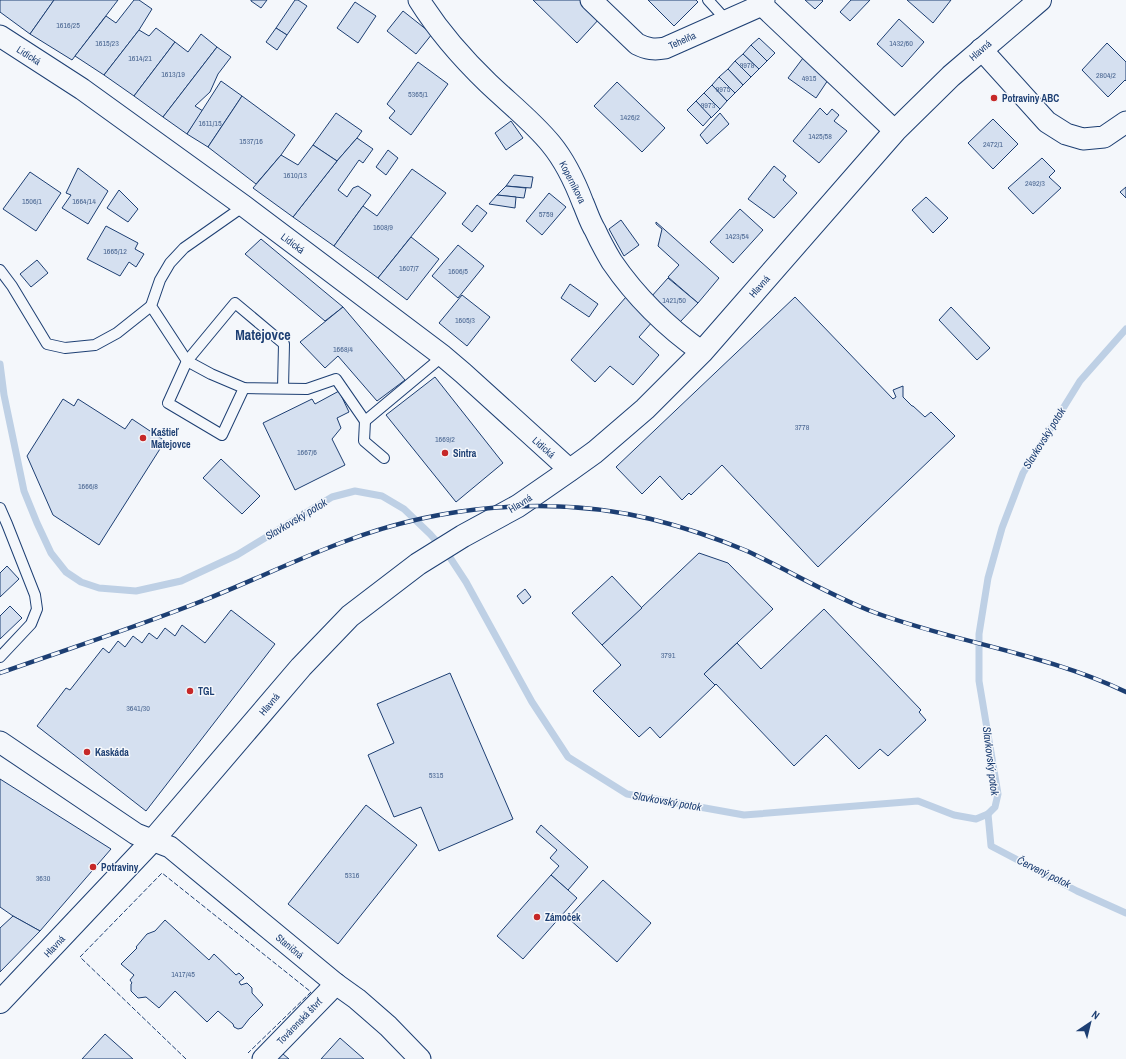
<svg xmlns="http://www.w3.org/2000/svg" width="1126" height="1059" font-family="'Archivo Narrow',sans-serif">
	<rect width="100%" height="100%" fill="#f4f7fb"/>
	<g fill="none" stroke-linecap="round" stroke-linejoin="round">
		<g stroke="#bed0e5" stroke-width="7">
			<polyline points="0,364 4,395 24,491 37,523 51,553 66,572 81,582 99,588 136,591 181,581 237,555 332,497 355,491 382,496 404,509 430,534 447,553 466,582 483,613 532,702 568,757 627,794 744,815 918,801 954,815 976,819 988,814 995,807 998,794 979,681 979,634 988,578 1002,528 1023,473 1080,381 1126,329"/>
			<polyline points="988,814 991,846 1077,891 1126,913"/>
		</g>
	</g>
	<g fill="#d5e0f0" stroke="#1d3f73">
		<polygon points="0,0 54,0 30,34 0,12"/>
		<polygon points="54,0 118,0 72,60 30,34"/>
		<polygon points="134,0 139,0 152,9 139,30 104,75 75,56 106,16 116,23"/>
		<polygon points="251,0 267,0 261,8 251,1"/>
		<polygon points="295,0 298,0 307,6 287,35 276,28"/>
		<polygon points="533,0 582,0 600,18 577,43"/>
		<polygon points="648,0 696,0 698,2 674,26"/>
		<polygon points="805,0 822,0 823,1 815,9"/>
		<polygon points="851,0 870,0 850,21 840,12"/>
		<polygon points="907,0 951,0 933,23"/>
		<polygon points="355,2 376,16 358,43 337,28"/>
		<polygon points="403,11 432,34 416,54 387,31"/>
		<polygon points="899,19 924,42 902,67 877,44"/>
		<polygon points="156,28 175,42 134,96 104,75 139,30 149,36"/>
		<polygon points="276,28 287,35 277,50 266,42"/>
		<polygon points="201,34 217,47 163,117 134,96 175,42 188,52"/>
		<polygon points="759,38 775,53 767,61 751,45"/>
		<polygon points="1107,43 1126,62 1126,81 1125,80 1108,97 1082,70"/>
		<polygon points="751,45 767,61 759,69 743,54"/>
		<polygon points="217,47 231,57 218,74 210,92 195,106 203,111 187,134 163,117"/>
		<polygon points="743,54 759,69 751,77 735,61"/>
		<polygon points="803,58 830,77 816,98 788,78"/>
		<polygon points="735,61 751,77 743,85 728,69"/>
		<polygon points="418,62 448,84 411,135 389,118 395,111 387,104"/>
		<polygon points="728,69 743,85 735,93 719,77"/>
		<polygon points="719,77 735,93 727,101 712,85"/>
		<polygon points="221,81 242,96 208,147 187,134"/>
		<polygon points="617,82 665,128 642,152 594,106"/>
		<polygon points="712,85 727,101 720,109 704,93"/>
		<polygon points="704,93 720,109 711,118 696,101"/>
		<polygon points="242,96 295,135 281,155 256,184 208,147"/>
		<polygon points="696,101 711,117 703,126 687,110"/>
		<polygon points="820,108 827,115 832,109 839,115 834,121 847,131 819,163 793,141"/>
		<polygon points="336,113 362,131 357,138 337,161 313,145"/>
		<polygon points="720,113 729,124 707,144 700,135"/>
		<polygon points="993,119 1018,144 993,169 968,143"/>
		<polygon points="511,121 523,138 506,150 495,133"/>
		<polygon points="357,138 373,149 363,163 359,160 338,190 347,197 353,188 358,186 371,195 334,246 293,217 337,161"/>
		<polygon points="313,145 337,161 293,217 253,188 281,155 298,165"/>
		<polygon points="388,150 398,158 386,175 376,167"/>
		<polygon points="1042,158 1055,171 1049,177 1061,188 1033,214 1008,188"/>
		<polygon points="774,166 786,176 783,180 797,193 774,218 748,199"/>
		<polygon points="78,168 108,191 88,224 62,208 71,195 66,193"/>
		<polygon points="412,169 446,193 378,278 334,246 363,206 377,216"/>
		<polygon points="30,172 61,193 36,231 3,209"/>
		<polygon points="514,175 533,177 531,188 506,186"/>
		<polygon points="506,186 526,188 524,198 497,195"/>
		<polygon points="1126,187 1126,198 1120,192"/>
		<polygon points="119,190 138,209 128,222 107,208"/>
		<polygon points="549,193 566,207 542,235 526,221"/>
		<polygon points="497,195 516,197 515,208 489,204"/>
		<polygon points="926,197 948,218 933,233 912,210"/>
		<polygon points="477,205 487,213 472,232 462,224"/>
		<polygon points="740,209 763,230 733,263 710,242"/>
		<polygon points="621,220 639,245 624,256 609,229"/>
		<polygon points="656,222 719,278 698,303 668,277 679,265 658,246 662,229 656,224"/>
		<polygon points="106,226 138,243 135,249 144,254 136,267 129,262 120,276 87,259"/>
		<polygon points="411,237 439,259 407,300 378,278"/>
		<polygon points="261,239 343,307 325,321 245,254"/>
		<polygon points="458,245 484,266 458,298 432,276"/>
		<polygon points="37,260 48,273 31,287 20,274"/>
		<polygon points="668,278 698,303 680,322 651,297"/>
		<polygon points="570,284 598,304 589,317 561,298"/>
		<polygon points="462,295 490,317 467,346 439,323"/>
		<polygon points="626,297 653,321 639,337 659,355 633,385 610,366 595,382 571,360"/>
		<polygon points="795,297 893,399 896,397 893,390 903,386 903,397 912,406 913,406 925,417 931,412 955,436 818,567 722,465 691,495 689,493 682,500 660,476 642,494 616,467"/>
		<polygon points="343,307 405,380 377,401 338,356 325,368 300,342"/>
		<polygon points="951,307 990,348 977,360 939,320"/>
		<polygon points="435,377 503,463 456,502 386,415"/>
		<polygon points="339,391 349,412 337,418 341,428 332,439 345,465 295,490 263,423 312,399 315,404"/>
		<polygon points="63,399 74,406 78,399 125,429 132,419 165,441 99,545 53,515 27,456"/>
		<polygon points="221,459 260,496 242,514 203,478"/>
		<polygon points="699,553 728,563 773,609 704,674 715,685 660,738 650,727 639,737 593,691 621,665 602,645"/>
		<polygon points="7,566 19,579 0,597 0,573"/>
		<polygon points="612,576 642,608 602,645 572,613"/>
		<polygon points="525,589 531,597 523,604 517,596"/>
		<polygon points="10,606 22,618 0,639 0,616"/>
		<polygon points="824,609 921,710 919,712 926,720 888,756 880,749 859,769 826,735 794,766 716,684 715,685 704,674 737,643 761,669"/>
		<polygon points="231,610 275,644 146,811 37,726 66,688 70,690 103,648 109,653 118,641 125,647 133,636 142,643 149,633 157,639 165,628 175,636 182,625 205,643"/>
		<polygon points="450,673 513,819 439,851 421,807 394,817 368,755 394,743 377,704"/>
		<polygon points="0,779 111,849 40,931 13,916 0,907"/>
		<polygon points="366,805 417,845 338,944 288,904"/>
		<polygon points="541,825 588,867 568,890 551,875 559,866 550,858 557,850 536,832"/>
		<polygon points="551,875 577,898 523,959 497,936"/>
		<polygon points="603,880 651,923 617,962 568,918"/>
		<polygon points="13,916 40,931 0,972 0,928"/>
		<polygon points="165,920 209,960 214,954 236,975 239,973 244,978 239,982 241,985 247,983 252,988 252,993 263,1005 249,1019 242,1028 238,1029 234,1027 233,1024 218,1011 207,1022 175,991 159,1008 146,997 138,998 131,991 131,984 132,983 130,980 134,975 121,964 137,948 136,947 147,934 155,931"/>
		<polygon points="105,1034 133,1059 82,1059"/>
		<polygon points="340,1038 364,1059 321,1059"/>
		<polygon points="283,1054 289,1059 278,1059"/>
	</g>
	<g fill="none" stroke-linecap="round" stroke-linejoin="round">
		<g stroke="#1d3f73" stroke-width="12">
			<g id="service">
				<polyline points="708,0 727,21"/>
				<polyline points="244,206 184,248 170,263 160,280 151,306 187,361 211,374 244,388 307,389 336,379 365,421 443,356"/>
				<polyline points="0,270 12,286 47,344 65,348 95,345 117,333 151,306"/>
				<polyline points="244,388 222,435 168,403 187,361 235,303 284,344 283,388"/>
				<polyline points="365,421 364,441 384,458"/>
				<polyline points="0,508 7,524 35,595 37,609 31,624 0,657"/>
			</g>
		</g>
		<g stroke="#1d3f73" stroke-width="23">
			<g id="minor">
				<path d="M419 0C439 32 461 57 488 83 509 103 533 122 551 144 565 161 575 182 583 203 587 212 590 222 595 230 600 241 606 252 612 262 636 297 668 328 702 352"/>
				<path d="M591 0 637 44C647 49 654 50 665 48L762 5"/>
				<polyline points="764,0 762,5 895,131"/>
				<polyline points="0,36 82,89 244,206 443,356 463,373 570,470"/>
				<polyline points="981,49 1047,122 1066,134 1083,139 1104,137 1126,122"/>
				<polyline points="0,742 136,834 170,847 336,984 357,999 388,1026 420,1059"/>
				<polyline points="263,1059 336,984"/>
			</g>
		</g>
		<g stroke="#1d3f73" stroke-width="24">
			<polyline id="primary" points="0,1002 153,840 301,667 350,616 418,564 463,536 518,506 570,470 595,452 645,409 702,352 895,131 951,76 1040,0"/>
		</g>
		<use href="#service" stroke="#f4f7fb" stroke-width="10"/>
		<use href="#minor" stroke="#f4f7fb" stroke-width="21"/>
		<use href="#primary" stroke="#f4f7fb" stroke-width="22"/>
		<g stroke="#1d3f73" stroke-width="4.5">
			<path id="rail" d="M0 673C68 649 136 627 202 601 250 582 297 559 346 541 441 505 551 495 651 519 683 527 716 538 747 551 790 571 831 596 876 613 958 643 1047 654 1126 692"/>
		</g>
		<use href="#rail" stroke="#f4f7fb" stroke-width="3" stroke-dasharray="9" stroke-linecap="butt"/>
		<polyline stroke="#1d3f73" stroke-width="1" stroke-dasharray="5 2" stroke-linecap="butt" points="186,1059 80,957 162,873 311,992 248,1053"/>
	</g>
	<g fill="#c62828" stroke="#f4f7fb" stroke-width="1.5">
		<circle cx="994" cy="98" r="4"/>
		<circle cx="143" cy="438" r="4"/>
		<circle cx="445" cy="453" r="4"/>
		<circle cx="190" cy="691" r="4"/>
		<circle cx="87" cy="752" r="4"/>
		<circle cx="93" cy="867" r="4"/>
		<circle cx="537" cy="917" r="4"/>
	</g>
	<g text-anchor="middle" stroke-width="3" stroke-linejoin="round" paint-order="stroke">
		<g font-size="8" fill="#4b6792">
			<text x="68" y="28">1616/25</text>
			<text x="107" y="46">1615/23</text>
			<text x="901" y="46">1432/60</text>
			<text x="140" y="61">1614/21</text>
			<text x="747" y="68">9978</text>
			<text x="173" y="77">1613/19</text>
			<text x="1106" y="78">2804/2</text>
			<text x="809" y="81">4915</text>
			<text x="723" y="92">9975</text>
			<text x="418" y="97">5365/1</text>
			<text x="708" y="108">9973</text>
			<text x="630" y="120">1426/2</text>
			<text x="210" y="126">1611/15</text>
			<text x="820" y="139">1425/58</text>
			<text x="251" y="144">1537/16</text>
			<text x="993" y="147">2472/1</text>
			<text x="295" y="178">1610/13</text>
			<text x="1035" y="186">2492/3</text>
			<text x="32" y="204">1506/1</text>
			<text x="84" y="204">1664/14</text>
			<text x="546" y="217">5759</text>
			<text x="383" y="230">1608/9</text>
			<text x="737" y="239">1423/54</text>
			<text x="115" y="254">1665/12</text>
			<text x="409" y="271">1607/7</text>
			<text x="458" y="274">1606/5</text>
			<text x="674" y="303">1421/50</text>
			<text x="465" y="323">1605/3</text>
			<text x="343" y="352">1668/4</text>
			<text x="802" y="430">3778</text>
			<text x="445" y="442">1669/2</text>
			<text x="307" y="455">1667/6</text>
			<text x="88" y="489">1666/8</text>
			<text x="668" y="658">3791</text>
			<text x="138" y="711">3641/30</text>
			<text x="436" y="778">5315</text>
			<text x="352" y="878">5316</text>
			<text x="43" y="881">3630</text>
			<text x="183" y="977">1417/45</text>
		</g>
		<g font-size="10" fill="#1d3f73" stroke="#f4f7fb">
			<text transform="translate(682 40) rotate(-24)" y="4">Tehelňa</text>
			<text transform="translate(980 50) rotate(-41)" y="4">Hlavná</text>
			<text transform="translate(29 55) rotate(33)" y="4">Lidická</text>
			<text transform="translate(573 182) rotate(63)" y="4">Koperníkova</text>
			<text transform="translate(293 243) rotate(37)" y="4">Lidická</text>
			<text transform="translate(759 286) rotate(-49)" y="4">Hlavná</text>
			<text transform="translate(544 447) rotate(42)" y="4">Lidická</text>
			<text transform="translate(520 503) rotate(-32)" y="4">Hlavná</text>
			<text transform="translate(269 704) rotate(-50)" y="4">Hlavná</text>
			<text transform="translate(54 946) rotate(-47)" y="4">Hlavná</text>
			<text transform="translate(290 946) rotate(40)" y="4">Staničná</text>
			<text transform="translate(299 1021) rotate(-46)" y="4">Továrenská štvrť</text>
		</g>
		<g font-size="10" font-weight="bold" fill="#1d3f73" stroke="#f4f7fb" text-anchor="start">
			<text x="1002" y="102">Potraviny ABC</text>
			<text x="151" y="436">Kaštieľ<tspan x="151" dy="12">Matejovce</tspan></text>
			<text x="453" y="457">Sintra</text>
			<text x="198" y="695">TGL</text>
			<text x="95" y="756">Kaskáda</text>
			<text x="101" y="871">Potraviny</text>
			<text x="545" y="921">Zámoček</text>
		</g>
		<g font-size="11" font-style="italic" fill="#1d3f73" stroke="#f4f7fb">
			<text transform="translate(1044 438) rotate(-58)" y="4">Slavkovský potok</text>
			<text transform="translate(296 519) rotate(-31)" y="4">Slavkovský potok</text>
			<text transform="translate(991 761) rotate(83)" y="4">Slavkovský potok</text>
			<text transform="translate(667 801) rotate(10)" y="4">Slavkovský potok</text>
			<text transform="translate(1044 872) rotate(26)" y="4">Červený potok</text>
		</g>
		<g font-size="14" font-weight="bold" fill="#1d3f73" stroke="#f4f7fb">
			<text x="263" y="340">Matejovce</text>
		</g>
	</g>
	<g transform="translate(1090 1023) rotate(35)" stroke="#f4f7fb" stroke-width="3" paint-order="stroke">
	<path d="M0-3L7 15L0 10L-7 15Z" fill="#1d3f73"/>
	<text y="-6" font-size="11" font-weight="bold" text-anchor="middle" fill="#1d3f73">N</text>
	</g>
</svg>
